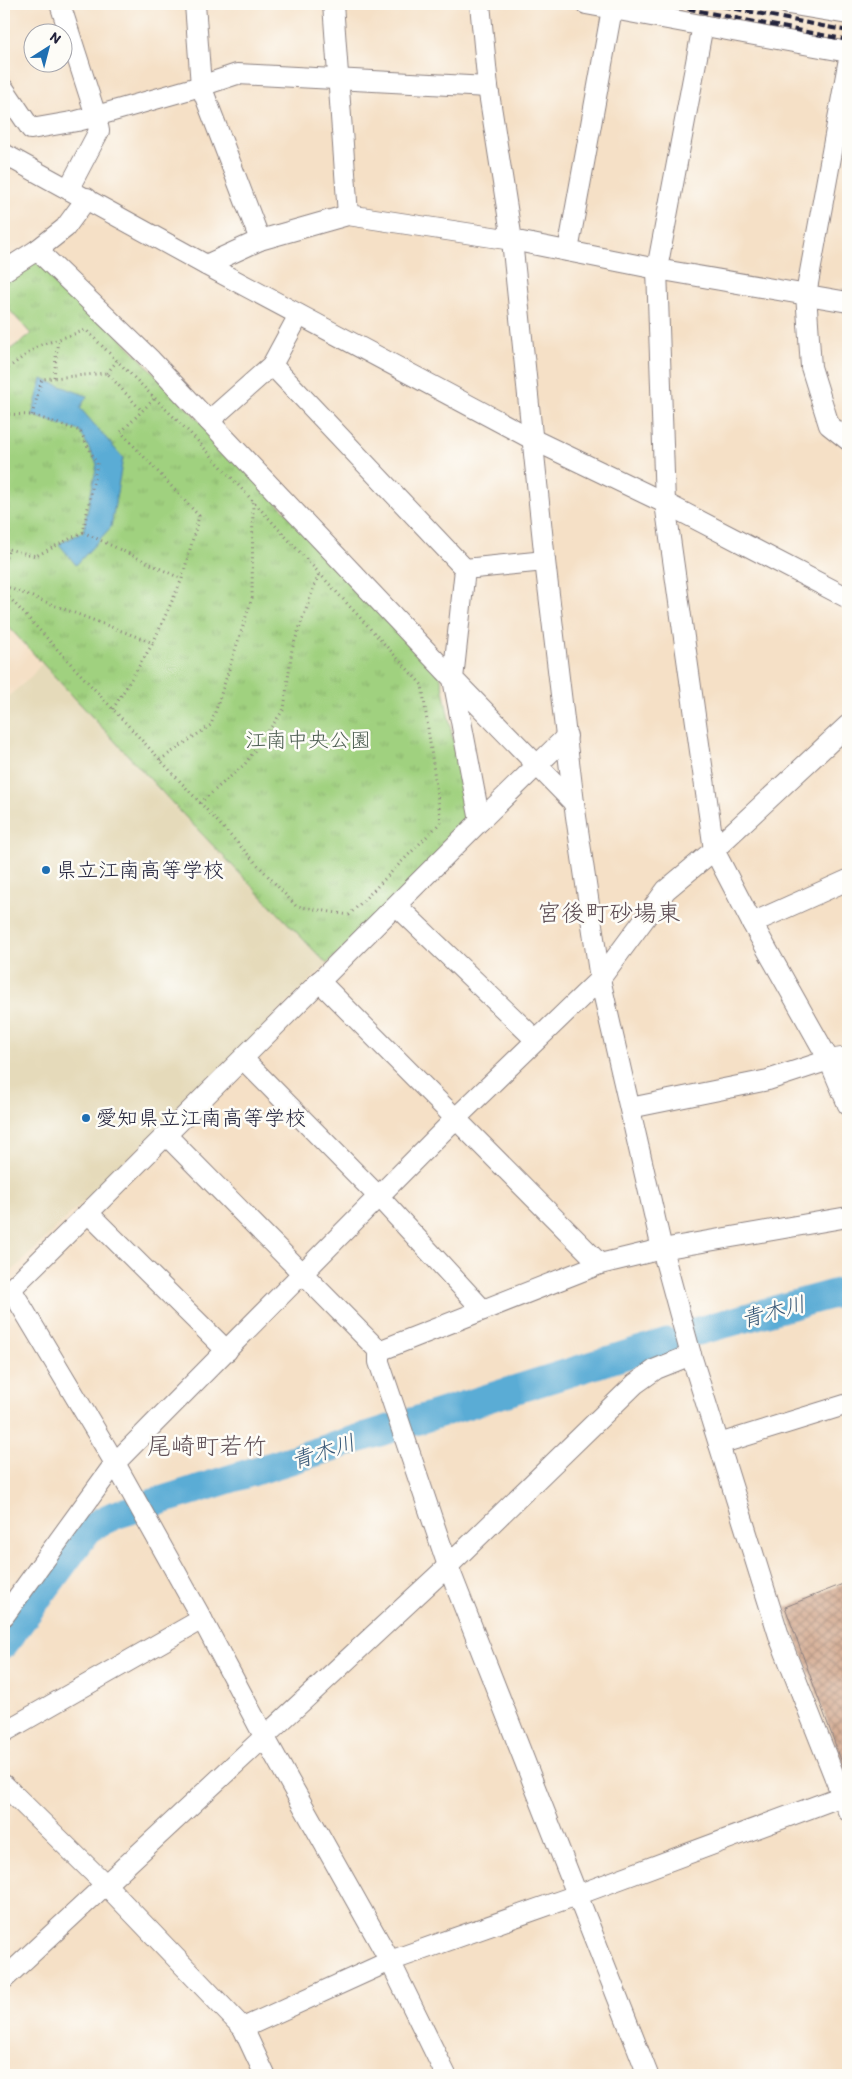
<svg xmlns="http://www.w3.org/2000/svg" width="852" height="2079" font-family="Itim,'Klee One',sans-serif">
	<defs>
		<pattern id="park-tufts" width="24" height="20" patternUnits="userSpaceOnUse" patternTransform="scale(1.25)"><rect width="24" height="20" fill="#a0d17f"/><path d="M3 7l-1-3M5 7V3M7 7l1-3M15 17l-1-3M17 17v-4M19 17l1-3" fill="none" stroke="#8ab36f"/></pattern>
		<pattern id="building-cross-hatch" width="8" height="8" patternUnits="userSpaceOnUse" patternTransform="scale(1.25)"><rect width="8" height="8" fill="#d0a387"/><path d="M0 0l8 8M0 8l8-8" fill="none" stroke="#a88470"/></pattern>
	</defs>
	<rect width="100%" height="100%" fill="#fdfcf7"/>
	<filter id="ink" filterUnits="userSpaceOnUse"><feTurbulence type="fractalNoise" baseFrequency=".02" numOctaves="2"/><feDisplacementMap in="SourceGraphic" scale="10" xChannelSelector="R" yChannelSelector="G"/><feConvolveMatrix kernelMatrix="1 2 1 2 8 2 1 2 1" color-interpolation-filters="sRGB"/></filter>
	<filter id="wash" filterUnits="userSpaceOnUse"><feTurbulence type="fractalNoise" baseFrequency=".0096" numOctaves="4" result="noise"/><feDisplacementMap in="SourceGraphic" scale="20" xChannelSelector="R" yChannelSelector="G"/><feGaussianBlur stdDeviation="1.12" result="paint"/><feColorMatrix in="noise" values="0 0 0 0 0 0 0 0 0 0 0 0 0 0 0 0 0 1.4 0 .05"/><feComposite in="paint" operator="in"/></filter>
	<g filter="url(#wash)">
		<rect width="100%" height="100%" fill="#f5e0c6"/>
		<polygon fill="#e5daba" points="42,663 327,964 10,1273 4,1277 4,700 30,678"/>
		<polygon fill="url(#park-tufts)" stroke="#617a5d" points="37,250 440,674 468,815 463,830 327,964 177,808 4,622 4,354 31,334 4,304 4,271"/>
		<polygon fill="#5aacd5" stroke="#3e6788" points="42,379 87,396 80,408 123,458 111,527 76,565 59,544 83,532 97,464 80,431 32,415"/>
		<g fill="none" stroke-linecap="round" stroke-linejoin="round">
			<g stroke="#5aacd5" stroke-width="29">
				<polyline points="698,1331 848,1290"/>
				<polyline points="4,1644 88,1530 100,1522 115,1515 667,1342"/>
			</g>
		</g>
		<g id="blocks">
			<polygon fill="url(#building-cross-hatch)" points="848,1582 848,1779 785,1607"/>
		</g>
	</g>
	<g filter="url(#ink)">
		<use href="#blocks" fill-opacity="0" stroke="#8c8180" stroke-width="1"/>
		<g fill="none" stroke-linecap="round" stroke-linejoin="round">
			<g stroke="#8c8180" stroke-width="22">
				<g id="minor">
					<polyline points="60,4 96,116 201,86 237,74 488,87"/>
					<polyline points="195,4 201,86 260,240"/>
					<polyline points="333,4 348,215"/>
					<polyline points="480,4 488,87 512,240 545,561 574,803 600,979 662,1249 691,1355 780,1639 848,1811"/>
					<polyline points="586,4 848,52"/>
					<polyline points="788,4 848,14"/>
					<polyline points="703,25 657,269 665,503 714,850 752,923 829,1060 848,1105"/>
					<polyline points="848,64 806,294 811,367 829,425 848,440"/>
					<polyline points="4,89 31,129 77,121 96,116 99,131 69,188"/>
					<polyline points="4,154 206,265 532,439 665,503 848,598"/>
					<polyline points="37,250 151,360 453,679 480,821 88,1213 227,1351"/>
					<polyline points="568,251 612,9"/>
					<polyline points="206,265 260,240 348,215 512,240 657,269 848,302"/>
					<polyline points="4,271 37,250 65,228 87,198"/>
					<polyline points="272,365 465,569"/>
					<polyline points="209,421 272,365 299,315"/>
					<polyline points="545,561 465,569 453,679 574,803"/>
					<polyline points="480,821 567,736"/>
					<polyline points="397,906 536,1040"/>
					<polyline points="752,923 848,880"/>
					<polyline points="319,981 600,1264"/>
					<polyline points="243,1059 379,1197 483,1310"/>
					<polyline points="630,1108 768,1080 829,1060 848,1057"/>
					<polyline points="167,1136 379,1351 379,1362 448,1566 648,2075"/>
					<polyline points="11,1289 115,1463 202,1619 265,1738 390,1961 446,2075"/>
					<polyline points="4,1294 11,1289 88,1213"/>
					<polyline points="379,1351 600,1264 662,1249 848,1217"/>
					<polyline points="719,1444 848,1404"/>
					<polyline points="4,1616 115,1463 455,1119 600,979 666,890 714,850 848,725"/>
					<polyline points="4,1732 202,1619"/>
					<polyline points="4,1785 106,1885 243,2028 265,2075"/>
					<polyline points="4,1979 448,1566 635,1384 656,1369 691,1355"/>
					<polyline points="243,2028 390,1961 577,1895 848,1794"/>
				</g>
			</g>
			<g stroke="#8c8180" stroke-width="3" stroke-dasharray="1 4" stroke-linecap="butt">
				<polyline points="4,371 38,346 86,330 194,437 422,685 441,822 349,915 296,906 4,592"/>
				<polyline points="107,373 117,361"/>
				<polyline points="54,377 58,339"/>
				<polyline points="4,414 32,415 80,431 97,464 83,532 36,556 4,548"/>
				<polyline points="32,415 42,379 107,373 142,411"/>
				<polyline points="83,532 182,579"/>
				<polyline points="4,562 9,549"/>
				<polyline points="4,586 153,643 182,579 199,516 121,432 155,398"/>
				<polyline points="113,709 153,643"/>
				<polyline points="160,760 211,725 252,598 253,502"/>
				<polyline points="200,803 245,764 284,709 292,649 319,573"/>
			</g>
			<use href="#minor" stroke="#fff" stroke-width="20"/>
			<g stroke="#22223b" stroke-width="4" stroke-dasharray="8 4" stroke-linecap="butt">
				<polyline points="664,4 848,40"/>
				<polyline points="711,4 848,31"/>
			</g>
		</g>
	</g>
	<g fill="#1f6fb2" stroke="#fdfcf7" stroke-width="2">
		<circle cx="46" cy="870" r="5"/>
		<circle cx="86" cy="1118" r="5"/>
	</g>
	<g text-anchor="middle" stroke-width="5" stroke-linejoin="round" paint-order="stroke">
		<g font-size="21" fill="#4e5f53" stroke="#fdfcf7">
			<text x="308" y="747">江南中央公園</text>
		</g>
		<g font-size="21" fill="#22223b" stroke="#fdfcf7" text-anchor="start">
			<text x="56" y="877">県立江南高等学校</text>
			<text x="96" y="1125">愛知県立江南高等学校</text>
		</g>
		<g font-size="22" font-style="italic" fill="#385979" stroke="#fdfcf7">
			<text transform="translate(773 1311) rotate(-15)" y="8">青木川</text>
			<text transform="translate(323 1451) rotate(-18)" y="8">青木川</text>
		</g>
		<g font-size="24" fill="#5f4f56" stroke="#fdfcf7">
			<text x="609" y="921">宮後町砂場東</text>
			<text x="207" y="1454">尾崎町若竹</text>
		</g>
	</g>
	<rect width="852" height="2079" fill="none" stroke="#fdfcf7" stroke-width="20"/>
	<g transform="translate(48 48) rotate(36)"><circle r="24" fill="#fdfcf7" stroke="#a5a5ac"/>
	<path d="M0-4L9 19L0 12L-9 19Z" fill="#1f6fb2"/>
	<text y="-8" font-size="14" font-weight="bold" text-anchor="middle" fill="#22223b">N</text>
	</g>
</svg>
